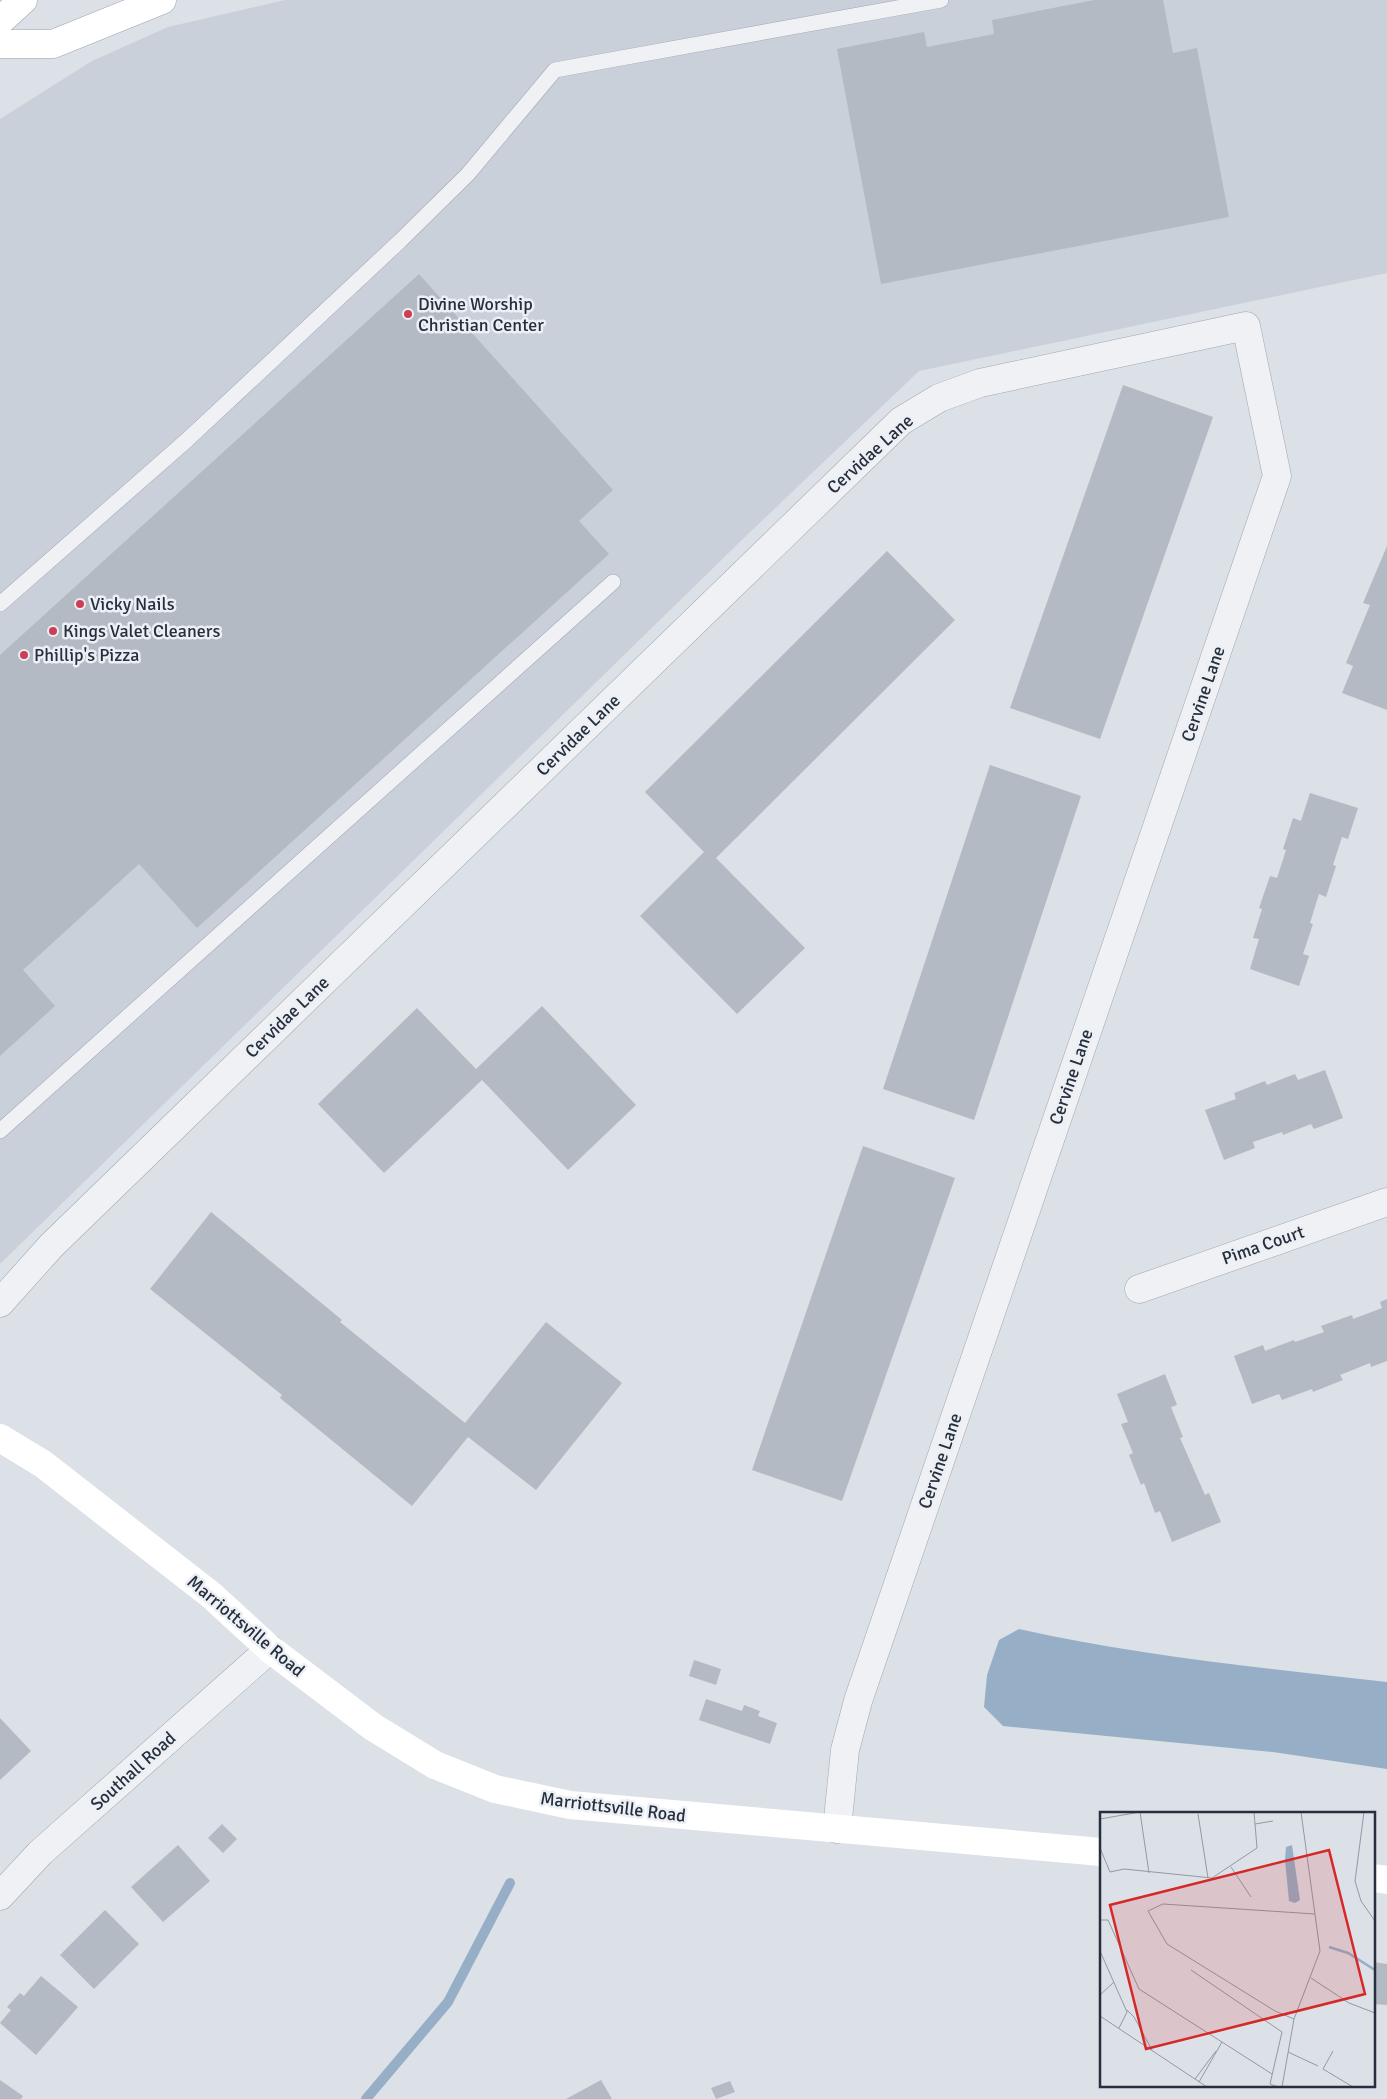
<svg xmlns="http://www.w3.org/2000/svg" width="1387" height="2099" font-family="Signika,sans-serif">
	<rect width="100%" height="100%" fill="#dce0e7"/>
	<polygon fill="#cad0d9" points="285,0 1387,0 1387,273 919,371 746,536 0,1264 0,119 92,61 168,27"/>
	<path fill="#96afc7" d="M1019 1629C1140 1656 1264 1668 1387 1682V1769L1273 1752 1003 1726 984 1707 987 1675 999 1640Z"/>
	<g fill="none" stroke-linecap="round" stroke-linejoin="round">
		<polyline stroke="#96afc7" stroke-width="10" points="366,2099 448,2002 510,1883"/>
	</g>
	<g fill="#b4bac3">
		<polygon points="1094,0 1163,0 1173,53 1197,48 1229,217 881,284 837,49 924,32 927,47 994,34 992,20"/>
		<polygon points="419,274 613,490 579,521 609,554 197,928 139,864 23,970 55,1006 0,1056 0,655"/>
		<polygon points="1123,385 1213,417 1100,739 1010,708"/>
		<polygon points="1387,546 1387,710 1342,693 1353,666 1346,663 1370,605 1363,603"/>
		<polygon points="887,551 955,620 716,858 805,948 737,1014 640,916 704,852 645,792"/>
		<polygon points="990,765 1081,796 974,1120 883,1089"/>
		<polygon points="1310,793 1358,808 1348,839 1342,837 1333,865 1336,866 1326,897 1319,894 1310,923 1313,924 1303,954 1309,956 1299,986 1250,969 1259,939 1253,938 1262,909 1259,908 1270,876 1277,878 1286,850 1283,849 1293,818 1301,821"/>
		<polygon points="542,1006 636,1105 568,1170 482,1080 384,1173 318,1104 417,1008 476,1069"/>
		<polygon points="1325,1070 1343,1118 1314,1129 1311,1124 1283,1135 1282,1132 1253,1142 1255,1148 1224,1160 1205,1110 1236,1099 1234,1093 1265,1081 1267,1085 1295,1074 1298,1080"/>
		<polygon points="863,1146 955,1178 842,1501 752,1470"/>
		<polygon points="211,1212 342,1320 340,1322 465,1423 546,1322 622,1383 536,1490 468,1437 412,1506 280,1398 282,1395 150,1289"/>
		<polygon points="1387,1299 1387,1361 1371,1367 1370,1363 1340,1375 1343,1380 1313,1392 1312,1389 1282,1400 1279,1394 1252,1404 1234,1356 1263,1345 1265,1351 1294,1340 1295,1342 1324,1332 1321,1326 1352,1315 1353,1319 1382,1308 1380,1302"/>
		<polygon points="1165,1374 1177,1405 1171,1407 1183,1437 1180,1438 1205,1495 1209,1493 1221,1522 1172,1542 1160,1511 1155,1513 1144,1483 1141,1485 1129,1455 1133,1453 1121,1424 1128,1422 1117,1394"/>
		<polygon points="694,1660 721,1669 716,1685 689,1676"/>
		<polygon points="706,1699 742,1711 744,1705 760,1711 758,1716 777,1723 770,1744 699,1720"/>
		<polygon points="0,1718 31,1751 0,1780"/>
		<polygon points="222,1824 237,1839 223,1853 208,1838"/>
		<polygon points="178,1845 210,1881 163,1922 131,1887"/>
		<polygon points="105,1910 139,1944 94,1989 60,1955"/>
		<polygon points="1373,1962 1387,1964 1387,2005 1373,2004"/>
		<polygon points="41,1976 78,2007 36,2055 0,2023 11,2010 7,2007 20,1993 24,1996"/>
		<polygon points="0,2080 23,2096 21,2099 0,2099"/>
		<polygon points="601,2080 612,2099 566,2099"/>
		<polygon points="730,2081 735,2092 716,2099 711,2088"/>
	</g>
	<g fill="none" stroke-linecap="round" stroke-linejoin="round">
		<g stroke="#a2a7b1" stroke-width="16">
			<g id="lane">
				<polyline points="0,604 187,440 400,241 468,174 555,70 941,0"/>
				<polyline points="0,1131 613,582"/>
			</g>
		</g>
		<g stroke="#a2a7b1" stroke-width="29">
			<g id="street">
				<polyline points="1139,1289 1387,1202"/>
				<polyline points="0,1303 51,1246 901,421 939,398 980,383 1246,326 1277,476 858,1701 845,1750 837,1829"/>
				<polyline points="0,1896 40,1853 270,1649"/>
			</g>
		</g>
		<g stroke="#9ca5b2" stroke-width="29">
			<g id="primary">
				<polyline points="0,21 23,0"/>
				<polyline points="0,44 53,44 162,0"/>
			</g>
		</g>
		<use href="#lane" stroke="#eff1f5" stroke-width="15"/>
		<use href="#street" stroke="#eff1f5" stroke-width="28"/>
		<g stroke="#fff" stroke-width="28">
			<polyline points="0,1438 43,1464 143,1542 211,1595 270,1649 373,1727 435,1765 495,1789 570,1805 1101,1852"/>
			<polyline points="1373,1878 1387,1880"/>
		</g>
		<use href="#primary" stroke="#fff" stroke-width="28"/>
	</g>
	<g fill="#ce3f56" stroke="#eceff4" stroke-width="2">
		<circle cx="408" cy="314" r="5"/>
		<circle cx="80" cy="604" r="5"/>
		<circle cx="53" cy="631" r="5"/>
		<circle cx="24" cy="655" r="5"/>
	</g>
	<g text-anchor="middle" stroke-width="5" stroke-linejoin="round" paint-order="stroke">
		<g font-size="18" fill="#262f3d" stroke="#eceff4" text-anchor="start">
			<text x="418" y="310">Divine Worship<tspan x="418" dy="21">Christian Center</tspan></text>
			<text x="90" y="610">Vicky Nails</text>
			<text x="63" y="637">Kings Valet Cleaners</text>
			<text x="34" y="661">Phillip's Pizza</text>
		</g>
		<g font-size="18" fill="#262f3d" stroke="#eceff4">
			<text transform="translate(870 454) rotate(-42)" y="6">Cervidae Lane</text>
			<text transform="translate(1203 694) rotate(-71)" y="6">Cervine Lane</text>
			<text transform="translate(578 735) rotate(-44)" y="6">Cervidae Lane</text>
			<text transform="translate(287 1017) rotate(-44)" y="6">Cervidae Lane</text>
			<text transform="translate(1071 1077) rotate(-71)" y="6">Cervine Lane</text>
			<text transform="translate(1263 1245) rotate(-19)" y="6">Pima Court</text>
			<text transform="translate(940 1461) rotate(-71)" y="6">Cervine Lane</text>
			<text transform="translate(246 1626) rotate(40)" y="6">Marriottsville Road</text>
			<text transform="translate(133 1771) rotate(-42)" y="6">Southall Road</text>
			<text transform="translate(613 1807) rotate(7)" y="6">Marriottsville Road</text>
		</g>
	</g>
	<g transform="translate(1100 1812)">
		<rect width="275" height="275" fill="#dce0e7"/>
		<path d="M192 33 200 88 195 91 189 89 185 48 186 35Z" fill="#96afc7"/>
		<path fill="none" stroke="#96afc7" stroke-width="2.5" d="M229 135 248 141 275 158"/>
		<path fill="none" stroke="#9399a3" stroke-width="1" d="M40 0 49 61M264 0 255 69 261 89 275 109M98 2 108 66M0 7 40 0M155 12 173 9M0 36 10 60 24 57 112 66 157 36 154 0M131 55 151 85M0 108H8L39 177 172 262M0 139 27 200 19 216M91 158 182 220 170 272 178 275M211 166 249 191 275 201M0 183 14 170M27 198 34 205 52 238M0 204 107 275M194 207 175 199 67 132 48 99 63 92 215 102M233 239 223 257 253 275M188 240 218 254M95 267 116 239M99 270 122 230M182 275 194 207 220 139 201 0"/>
		<path fill="#d62828" fill-opacity="0.15" stroke="#d62828" stroke-width="2.5" d="M229 38 265 182 46 237 10 93Z"/>
		<rect width="275" height="275" fill="none" stroke="#262f3d" stroke-width="2.5"/>
	</g>
</svg>
